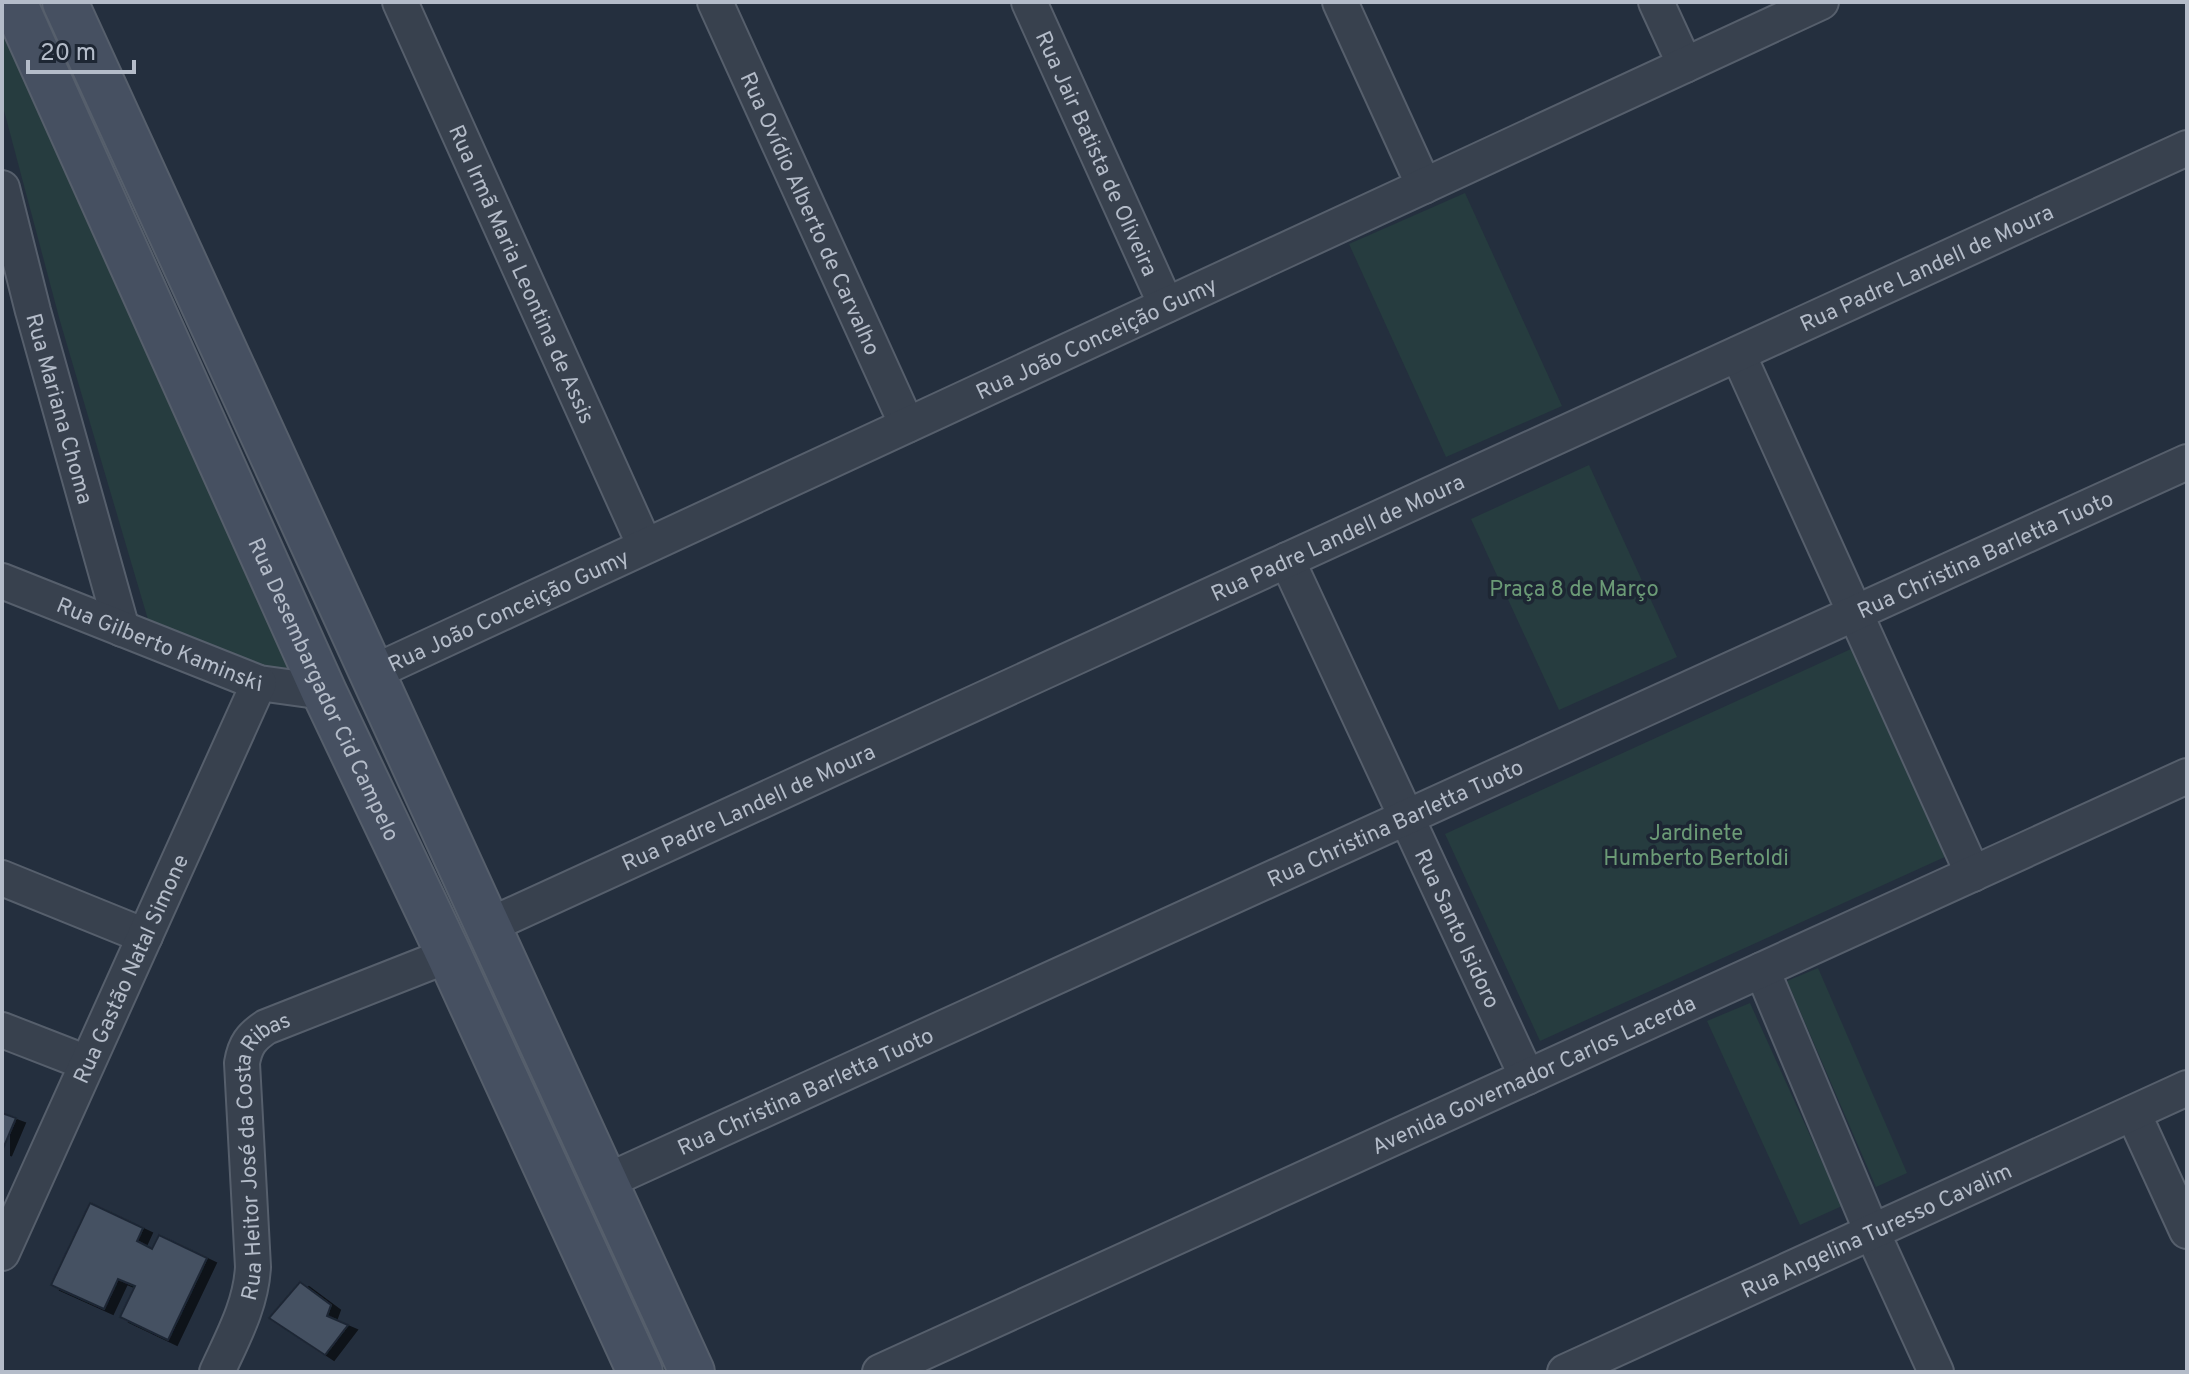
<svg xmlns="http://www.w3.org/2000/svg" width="2189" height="1374" font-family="Overpass,sans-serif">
	<defs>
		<filter id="shadow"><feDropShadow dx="9" dy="5" stdDeviation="0" flood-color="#0009"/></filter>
	</defs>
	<rect width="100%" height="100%" fill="#242f3e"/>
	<g fill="#263c3f">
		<polygon points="2,24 295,682 149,623 60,321 2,103"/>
		<polygon points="1465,193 1562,406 1446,457 1349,244"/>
		<polygon points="1589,465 1677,657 1559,710 1471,519"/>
		<polygon points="1851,649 1947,856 1540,1041 1445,834"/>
		<polygon points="1818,968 1907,1173 1876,1187 1787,981"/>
		<polygon points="1750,1003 1842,1206 1800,1225 1707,1021"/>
	</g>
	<g fill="#455162" stroke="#1f2835" stroke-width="2" filter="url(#shadow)">
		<polygon points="2,1113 16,1118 2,1151"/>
		<polygon points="90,1203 143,1228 137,1241 152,1249 159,1235 207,1258 168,1340 120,1317 135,1286 118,1279 104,1309 51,1285"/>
		<polygon points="300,1282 331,1305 327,1316 348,1325 325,1355 269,1318"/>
	</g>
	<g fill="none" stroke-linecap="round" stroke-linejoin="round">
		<g stroke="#565f6c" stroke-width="38">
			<g id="minor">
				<path id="s1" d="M400 2 645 546"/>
				<path id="s2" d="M715 2 907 425"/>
				<path id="s3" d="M1029 2 1166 305"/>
				<polyline points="1340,2 1424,186"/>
				<polyline points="1656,2 1685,65"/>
				<path id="s4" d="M2 188 33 311 122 629"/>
				<polyline points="1738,354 1973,874"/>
				<path id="s5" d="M1287 560 1527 1077"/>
				<path id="s6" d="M2 581 259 683 324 692"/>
				<path id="s7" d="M372 673 1821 2"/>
				<polyline points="2,878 145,936"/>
				<path id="s8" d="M488 926 2187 148"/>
				<polyline points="1762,970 1872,1232 1936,1372"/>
				<polyline points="2,1030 87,1063"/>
				<polyline points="2133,1113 2187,1231"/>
				<path id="s9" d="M605 1182 2187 462"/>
				<path id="s10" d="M2 1253 259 683"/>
				<path id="s11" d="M217 1372C233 1337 251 1305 253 1267L242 1063C245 1045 251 1037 266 1027L449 955"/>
				<path id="s12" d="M880 1372 2187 776"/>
				<path id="s13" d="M1565 1372 2187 1088"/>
			</g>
		</g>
		<g stroke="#565f6c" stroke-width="48">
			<g id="secondary">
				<path id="s14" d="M14 2 324 692 449 955 640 1372"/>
				<polyline points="65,2 692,1372"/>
			</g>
		</g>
		<use href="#minor" stroke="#38414e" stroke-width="34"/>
		<use href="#secondary" stroke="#465061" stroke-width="44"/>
	</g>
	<g text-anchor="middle" stroke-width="7" stroke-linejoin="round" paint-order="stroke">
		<g font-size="22" fill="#b4bcc9" stroke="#1d2633">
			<text dy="8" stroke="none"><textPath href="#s3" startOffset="166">Rua Jair Batista de Oliveira</textPath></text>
			<text dy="8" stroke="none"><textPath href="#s2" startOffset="232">Rua Ovídio Alberto de Carvalho</textPath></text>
			<text dy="8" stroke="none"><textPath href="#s8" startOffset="1582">Rua Padre Landell de Moura</textPath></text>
			<text dy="8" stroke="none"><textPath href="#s1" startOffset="298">Rua Irmã Maria Leontina de Assis</textPath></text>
			<text dy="8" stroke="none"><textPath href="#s7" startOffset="798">Rua João Conceição Gumy</textPath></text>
			<text dy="8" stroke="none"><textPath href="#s4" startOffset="228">Rua Mariana Choma</textPath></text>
			<text dy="8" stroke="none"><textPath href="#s8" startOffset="934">Rua Padre Landell de Moura</textPath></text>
			<text dy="8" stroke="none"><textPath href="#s9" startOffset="1516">Rua Christina Barletta Tuoto</textPath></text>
			<text dy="8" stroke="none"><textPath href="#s7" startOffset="150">Rua João Conceição Gumy</textPath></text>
			<text dy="8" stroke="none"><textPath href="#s6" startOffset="170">Rua Gilberto Kaminski</textPath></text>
			<text dy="8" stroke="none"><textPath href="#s14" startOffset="754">Rua Desembargador Cid Campelo</textPath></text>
			<text dy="8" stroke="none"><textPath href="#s8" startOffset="286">Rua Padre Landell de Moura</textPath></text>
			<text dy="8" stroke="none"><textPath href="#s9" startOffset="868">Rua Christina Barletta Tuoto</textPath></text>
			<text dy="8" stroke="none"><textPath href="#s5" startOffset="406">Rua Santo Isidoro</textPath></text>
			<text dy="8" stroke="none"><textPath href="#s10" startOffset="312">Rua Gastão Natal Simone</textPath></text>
			<text dy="8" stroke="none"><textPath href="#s12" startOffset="718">Avenida Governador Carlos Lacerda</textPath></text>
			<text dy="8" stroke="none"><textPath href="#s9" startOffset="220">Rua Christina Barletta Tuoto</textPath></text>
			<text dy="8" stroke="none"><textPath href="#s11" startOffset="232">Rua Heitor José da Costa Ribas</textPath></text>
			<text dy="8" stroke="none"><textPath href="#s13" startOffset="342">Rua Angelina Turesso Cavalim</textPath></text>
		</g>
		<g font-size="22" fill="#6b9a76" stroke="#1d2633">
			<text x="1574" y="596">Praça 8 de Março</text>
			<text x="1696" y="840">Jardinete<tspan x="1696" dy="25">Humberto Bertoldi</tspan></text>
		</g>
	</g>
	<rect width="2189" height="1374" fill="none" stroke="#b4bcc9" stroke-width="8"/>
	<path d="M28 60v12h106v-12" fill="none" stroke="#b4bcc9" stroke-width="4"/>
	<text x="40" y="60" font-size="24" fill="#b4bcc9" stroke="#1d2633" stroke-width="6" paint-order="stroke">20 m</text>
</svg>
